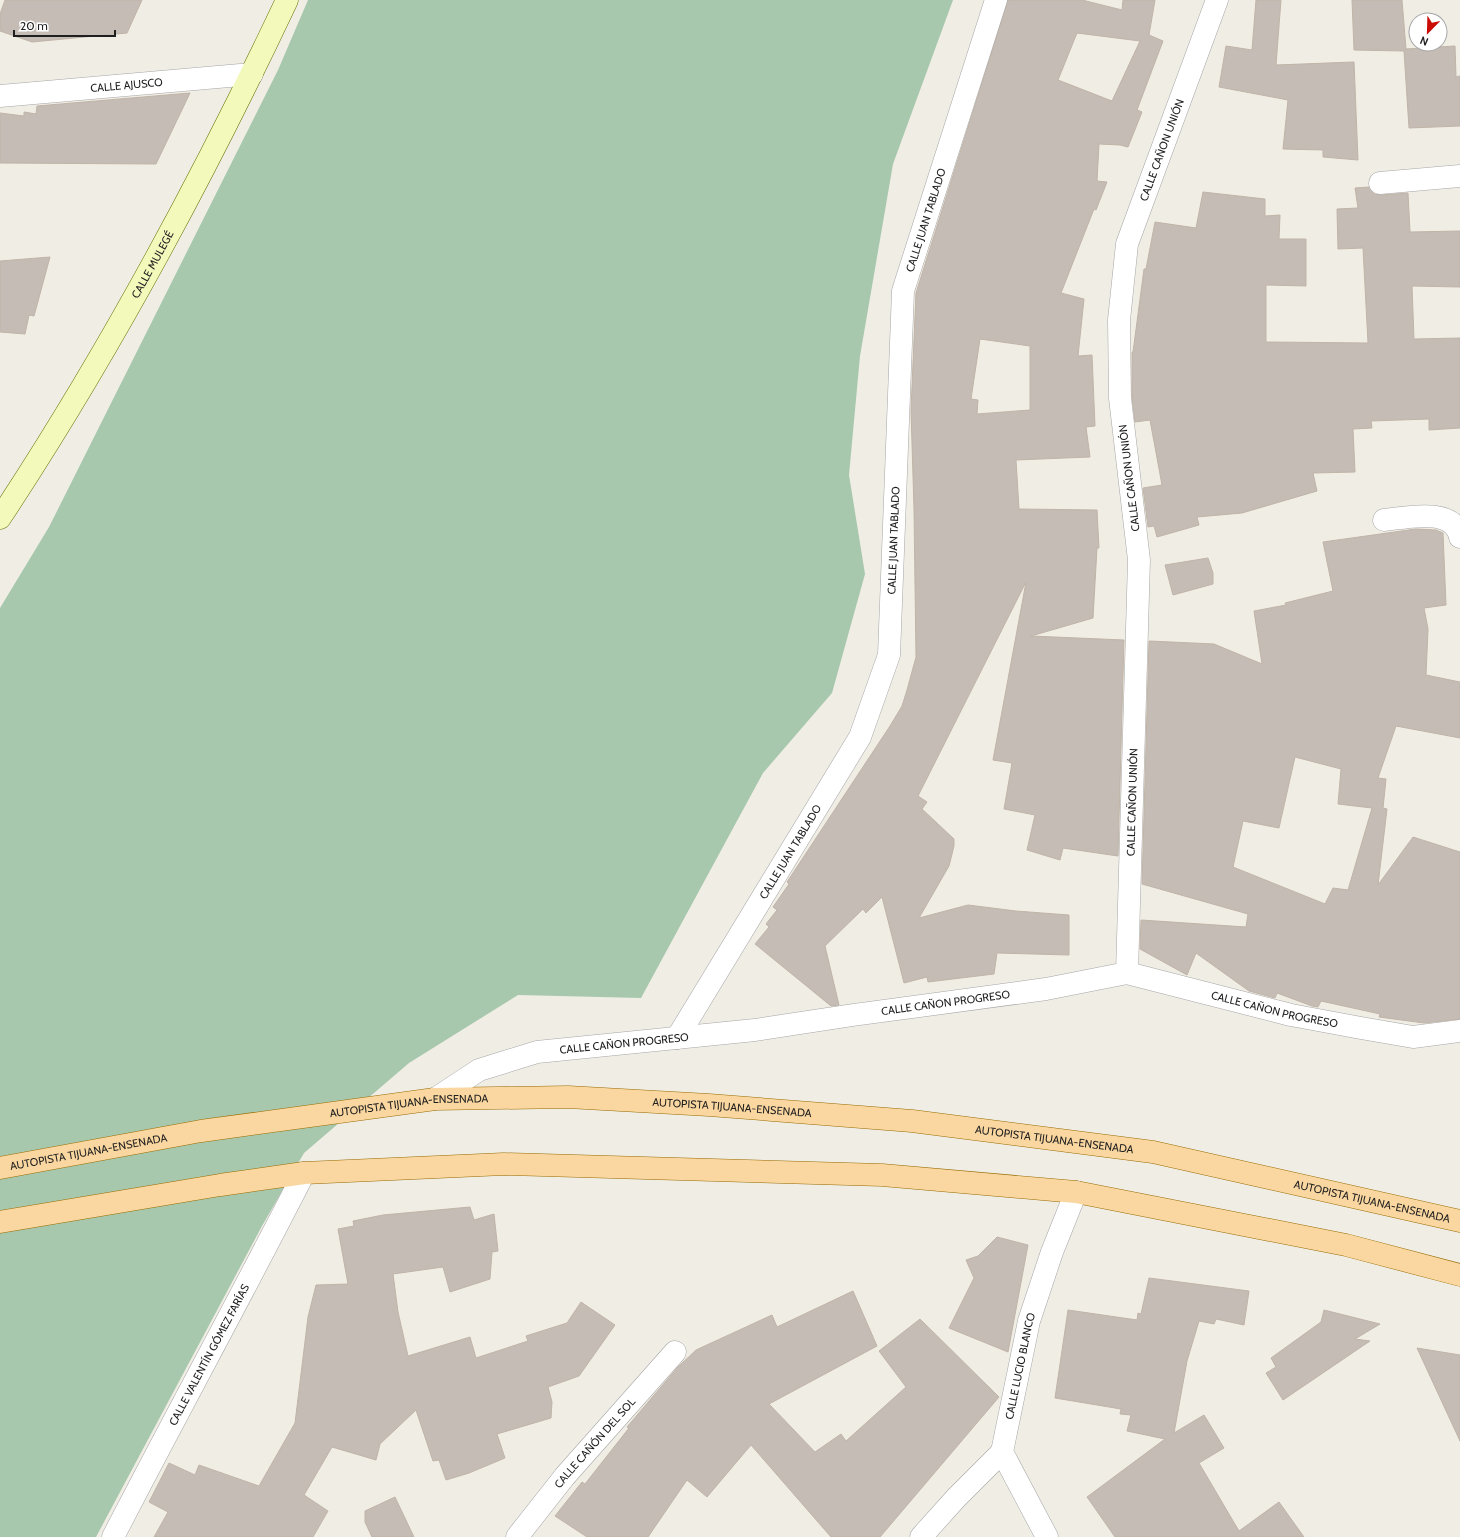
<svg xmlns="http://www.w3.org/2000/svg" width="1460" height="1537" font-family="Cabin,sans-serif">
	<rect width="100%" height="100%" fill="#f0ede5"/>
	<polygon fill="#a7c8ad" points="308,0 953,0 893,164 860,356 849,475 865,574 832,693 763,773 641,998 518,995 409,1063 304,1153 262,1226 96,1537 0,1537 0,608 49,527 278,70"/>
	<g fill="#c4bcb5" stroke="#c1b4a8" fill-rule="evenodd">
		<polygon points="5,0 142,0 127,33 32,42 0,31 0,14"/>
		<path d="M1008 0H1082L1122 10 1123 0H1155L1149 35 1163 41 1137 110 1142 112 1128 147 1120 145 1099 144 1097 181 1107 182 1096 210 1094 209 1061 293 1084 299 1078 356 1092 355 1095 426 1086 427 1090 457 1016 460 1019 509 1097 510 1099 548H1097L1093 618 1031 636 1124 640 1118 856 1063 848 1060 860 1027 850 1035 815 1004 809 1012 763 993 760 1026 582 918 796 927 802 922 809 954 839V846L949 866 919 918 968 905 1016 911 1069 915V955L997 953 994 974 928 982 927 977 904 983 882 897 866 913 863 909 825 946 839 1005 831 1006 755 944 769 927 766 924 777 910 773 907 789 884 787 882 890 726 902 706 907 690 916 657 914 509 911 410 916 293ZM1077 33 1140 41 1112 101 1058 80ZM980 339 1030 346V410L977 414 978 400 971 399Z"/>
		<polygon points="1256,0 1281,0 1276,65 1354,62 1358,160 1323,157 1323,150 1283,149 1288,100 1219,87 1226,46 1252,50"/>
		<polygon points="1352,0 1402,0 1406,49 1455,46 1456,77 1460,76 1460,126 1409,128 1404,51 1354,50"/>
		<polygon points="190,93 156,164 0,163 0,113 24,116 24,112 36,114 37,106"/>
		<polygon points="1369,187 1374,194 1381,195 1408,193 1410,232 1460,231 1460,287 1412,286 1414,339 1460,338 1460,428 1429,430 1429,419 1371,421 1372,428 1353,429 1355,472 1313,473 1317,491 1242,513 1197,517 1199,525 1157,537 1154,526 1148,527 1143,488 1162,485 1150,420 1135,422 1132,397 1132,352 1133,352 1144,269 1146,269 1155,222 1196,228 1203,192 1265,199 1265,216 1280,215 1279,239 1306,239 1306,286 1266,285 1266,342 1368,343 1363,248 1338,249 1337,209 1358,208 1355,188"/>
		<polygon points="50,257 34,316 29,315 25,334 0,332 0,261"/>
		<path d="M1416 529 1436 530 1443 533 1446 605 1424 608 1428 629 1426 675 1460 682V738L1396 726 1378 778 1386 779 1383 808 1387 809 1378 885 1413 837 1460 852V1019L1424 1023 1379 1017 1380 1014 1321 1001 1318 1007 1312 1006 1277 993 1275 998 1249 991 1196 953 1187 975 1140 949 1141 920 1246 927 1248 914 1142 884 1149 641 1214 644 1262 664 1254 611 1286 605 1285 603 1333 591 1323 542ZM1295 757 1341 769 1338 804 1372 808 1348 890 1333 888 1325 904 1233 867 1243 821 1279 828Z"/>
		<polygon points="1208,558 1213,573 1213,584 1173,595 1165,565"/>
		<polygon points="470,1207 474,1220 494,1214 498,1251 492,1252 490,1279 450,1292 443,1267 393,1274 398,1312 408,1356 470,1337 476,1358 528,1341 526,1336 567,1323 581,1302 615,1325 579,1376 548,1387 552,1402 551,1418 497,1434 505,1458 469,1473 446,1480 439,1460 433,1461 416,1410 380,1444 376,1460 332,1447 304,1495 328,1511 313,1537 154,1537 168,1512 149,1502 169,1463 195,1475 199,1465 259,1486 295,1423 308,1317 316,1285 348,1284 338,1229 354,1226 353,1221 383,1215"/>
		<polygon points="997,1237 1028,1245 1008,1352 949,1328 974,1278 966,1260 978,1256"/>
		<polygon points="1149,1278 1249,1291 1244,1325 1216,1319 1214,1324 1199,1321 1187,1361 1174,1433 1204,1415 1224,1448 1199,1463 1239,1531 1279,1502 1304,1537 1115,1537 1087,1497 1165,1439 1127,1431 1131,1415 1120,1414 1121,1409 1055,1398 1068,1310 1137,1320 1138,1313 1141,1314"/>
		<polygon points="853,1291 877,1346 769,1404 815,1452 841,1434 846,1441 906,1387 879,1351 920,1319 999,1397 880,1537 831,1537 751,1445 707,1497 687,1480 648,1537 587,1537 555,1516 582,1482 585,1484 629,1428 627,1427 655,1394 678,1367 696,1350 772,1315 777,1327"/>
		<polygon points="1324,1310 1380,1324 1355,1339 1370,1341 1283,1400 1266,1373 1276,1367 1271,1358 1321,1322"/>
		<polygon points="1417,1348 1460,1355 1460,1441"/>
		<polygon points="395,1497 414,1537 372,1537 365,1522 365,1511"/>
	</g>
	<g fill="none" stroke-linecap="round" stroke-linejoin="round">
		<g stroke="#a6a6a6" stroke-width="23">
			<g id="street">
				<path id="s1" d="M0 96 252 74"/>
				<polyline points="1380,183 1460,176"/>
				<path d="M1384 520C1405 518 1454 506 1460 537"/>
				<path id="s2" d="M1127 973 1139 560 1120 398 1119 320 1127 244 1217 0"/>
				<path id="s3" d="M677 1038 860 737 889 655 903 291 996 0"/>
				<path id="s4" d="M435 1099 479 1070 537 1052 755 1030 853 1015 1046 989 1127 973 1291 1015 1361 1028 1413 1037 1460 1031"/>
				<path id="s5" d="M113 1537C176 1415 242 1295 304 1173"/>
				<path id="s6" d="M517 1537 565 1476 675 1352"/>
				<polyline points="921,1537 956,1498 1002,1452"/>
				<path id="s7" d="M1047 1537 1002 1452 1029 1321 1052 1252 1076 1192"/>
			</g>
		</g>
		<g stroke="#647507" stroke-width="23">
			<g id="secondary">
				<path id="s8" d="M0 518C109 353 203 178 287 0"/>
			</g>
		</g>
		<g stroke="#976c03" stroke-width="23">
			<g id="primary">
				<path id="s9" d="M0 1168 201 1131 435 1099 568 1097 709 1105 912 1121 1153 1152 1460 1221"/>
				<polyline points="0,1222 220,1185 304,1173 504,1164 882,1175 1076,1192 1346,1245 1460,1275"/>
			</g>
		</g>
		<use href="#street" stroke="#fff" stroke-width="22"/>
		<use href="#secondary" stroke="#f3f8bb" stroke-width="22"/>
		<use href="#primary" stroke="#fad7a0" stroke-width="22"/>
	</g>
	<g text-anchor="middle" stroke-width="3.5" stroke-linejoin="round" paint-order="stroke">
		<g font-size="11" fill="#1f1f1f" stroke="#fff">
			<text dy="4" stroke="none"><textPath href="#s1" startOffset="127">CALLE AJUSCO</textPath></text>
			<text dy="4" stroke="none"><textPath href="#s2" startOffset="831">CALLE CAÑON UNIÓN</textPath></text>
			<text dy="4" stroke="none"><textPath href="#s3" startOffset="878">CALLE JUAN TABLADO</textPath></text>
			<text dy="4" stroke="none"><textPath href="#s8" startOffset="296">CALLE MULEGÉ</textPath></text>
			<text transform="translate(1129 478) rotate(-97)" y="4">CALLE CAÑON UNIÓN</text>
			<text dy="4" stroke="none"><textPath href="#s3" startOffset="554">CALLE JUAN TABLADO</textPath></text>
			<text dy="4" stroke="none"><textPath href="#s2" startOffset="171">CALLE CAÑON UNIÓN</textPath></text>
			<text dy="4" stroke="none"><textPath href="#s3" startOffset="218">CALLE JUAN TABLADO</textPath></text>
			<text dy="4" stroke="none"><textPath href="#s4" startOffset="525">CALLE CAÑON PROGRESO</textPath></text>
			<text dy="4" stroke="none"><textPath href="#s4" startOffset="861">CALLE CAÑON PROGRESO</textPath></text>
			<text dy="4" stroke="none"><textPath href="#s4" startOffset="201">CALLE CAÑON PROGRESO</textPath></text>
			<text dy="4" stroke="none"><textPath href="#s9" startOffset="414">AUTOPISTA TIJUANA-ENSENADA</textPath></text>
			<text dy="4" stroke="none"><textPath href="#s9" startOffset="738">AUTOPISTA TIJUANA-ENSENADA</textPath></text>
			<text dy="4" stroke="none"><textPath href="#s9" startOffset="1062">AUTOPISTA TIJUANA-ENSENADA</textPath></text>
			<text dy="4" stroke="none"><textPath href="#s9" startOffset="90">AUTOPISTA TIJUANA-ENSENADA</textPath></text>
			<text dy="4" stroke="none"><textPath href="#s9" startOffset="1386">AUTOPISTA TIJUANA-ENSENADA</textPath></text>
			<text dy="4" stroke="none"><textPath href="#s5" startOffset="206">CALLE VALENTÍN GÓMEZ FARÍAS</textPath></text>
			<text dy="4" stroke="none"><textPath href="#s7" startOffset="184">CALLE LUCIO BLANCO</textPath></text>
			<text dy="4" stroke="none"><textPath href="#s6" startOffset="122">CALLE CAÑÓN DEL SOL</textPath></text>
		</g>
	</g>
	<g transform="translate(1428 32) rotate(203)"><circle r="19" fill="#ffffff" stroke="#a5a5a5"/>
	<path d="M0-3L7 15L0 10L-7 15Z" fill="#ca0c04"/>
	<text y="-6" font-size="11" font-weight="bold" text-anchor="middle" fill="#1f1f1f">N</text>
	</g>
	<path d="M14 30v6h101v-6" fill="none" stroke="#1f1f1f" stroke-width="2"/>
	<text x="20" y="30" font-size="12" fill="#1f1f1f" stroke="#ffffff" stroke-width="3" paint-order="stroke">20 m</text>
</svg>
